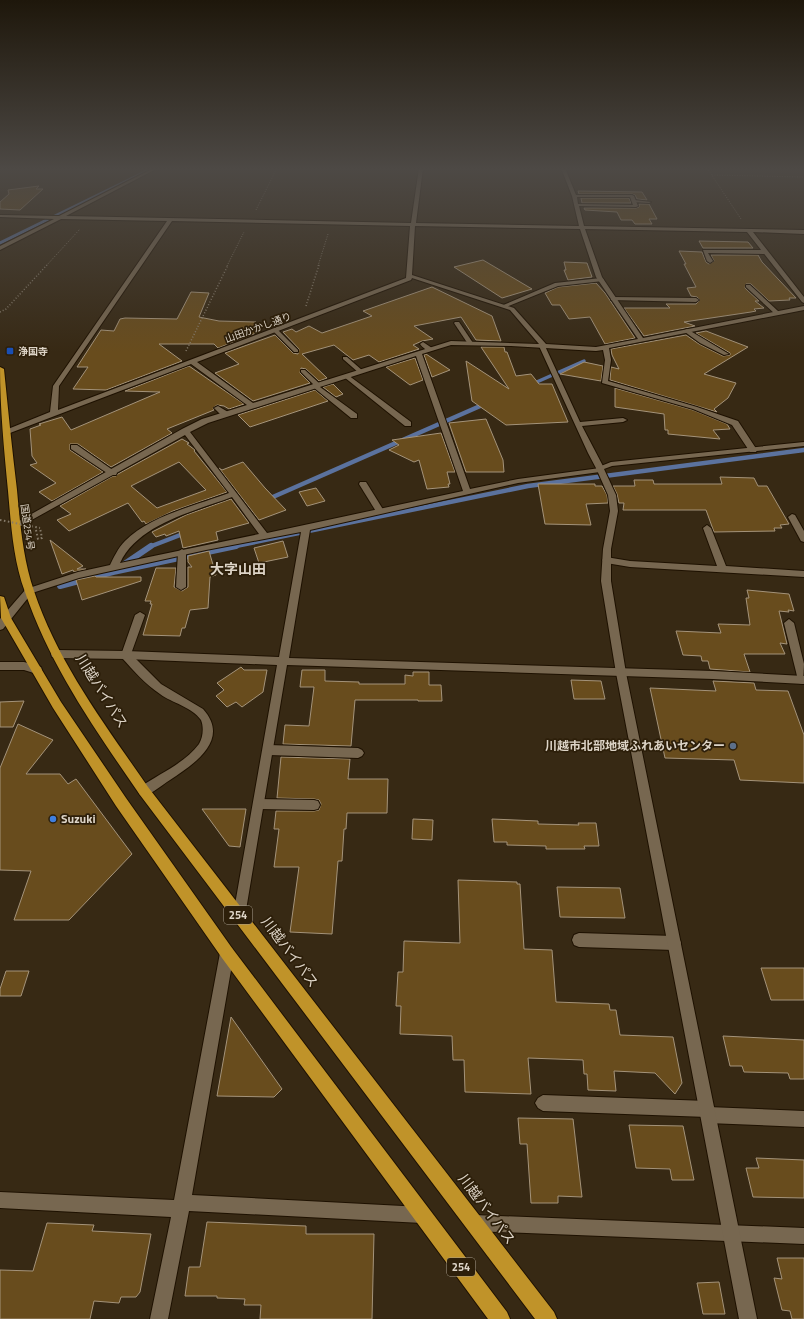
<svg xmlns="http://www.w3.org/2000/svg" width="804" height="1319" font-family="'Titillium Web','Noto Sans JP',sans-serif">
	<rect width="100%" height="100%" fill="#372914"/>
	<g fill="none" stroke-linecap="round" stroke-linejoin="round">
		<polyline stroke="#5b729e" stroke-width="3" points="0,243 153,168"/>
		<polyline stroke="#5b729e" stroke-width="3.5" points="530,385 584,361"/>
		<g stroke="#5b729e" stroke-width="4.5">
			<polyline points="266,500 487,403"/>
			<polyline points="149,547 188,532"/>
			<polyline points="231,547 528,486 804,450"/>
		</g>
		<g stroke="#5b729e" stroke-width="6">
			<polyline points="123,565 151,546"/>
			<polyline points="60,586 113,572 236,546"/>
		</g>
	</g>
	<g fill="#684c1d" stroke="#a4937a" fill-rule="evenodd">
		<polygon points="39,186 36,189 43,189 20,210 0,209 0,202 9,194 8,190"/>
		<polygon points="578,191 642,192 647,200 637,199 635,195 632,194 579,194"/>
		<polygon points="581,198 629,198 631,203 582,203"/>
		<polygon points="639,204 649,204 657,219 649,219 652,224 635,224 632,220 621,220 617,212 585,210 584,208 636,208 639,207"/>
		<polygon points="699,241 748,242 753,248 703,248"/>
		<polygon points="679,251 702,252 706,262 709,264 714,261 711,255 758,255 762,262 796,298 789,298 790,300 769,301 751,284 746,284 745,288 759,301 755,301 764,308 754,309 756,311 751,312 684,322 695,326 644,336 624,308 670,308 666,304 696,304 700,300 697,297 691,296 687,288 696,287 684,264 686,264"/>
		<polygon points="483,260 532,289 502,298 454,267"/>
		<polygon points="564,262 587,263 592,277 568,280 564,270 566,270"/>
		<polygon points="596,283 605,293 635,338 605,344 590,317 569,319 560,305 552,305 545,293 558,287"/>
		<polygon points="432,287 492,316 501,341 476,340 461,317 414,326 433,339 422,341 413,345 419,349 379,362 369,355 353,360 334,345 302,354 327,378 319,381 306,369 301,368 300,373 310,383 253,401 215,373 239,364 225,353 275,335 293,353 298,354 299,349 283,332 292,329 296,332 309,326 322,333 372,316 363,311"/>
		<polygon points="191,292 209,293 199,317 219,321 256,322 257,323 254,334 218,348 214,344 159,344 182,361 106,390 73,389 88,367 77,367 101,330 114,331 120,319 125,318 177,319"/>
		<polygon points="706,331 748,347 704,374 736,383 728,398 714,409 717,412 610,380 611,367 619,369 612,355 611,349 686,335 699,344 723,356 730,355 730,353 696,333"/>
		<polygon points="481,347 504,347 505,352 507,352 516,376 531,374 539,384 552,384 568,422 506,425 472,401 466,361 509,389"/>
		<polygon points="426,354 450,370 432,377 424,355"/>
		<polygon points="415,358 423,380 410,385 386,367"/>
		<polygon points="584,362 603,366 601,381 560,374"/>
		<polygon points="189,366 244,404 229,409 224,406 217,405 213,408 214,410 167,429 172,433 111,467 78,444 70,444 70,450 103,472 52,501 39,492 56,483 30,465 37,463 32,456 30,429 41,425 39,424 62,417 71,430 160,392 125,391"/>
		<polygon points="333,384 343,394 336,397 323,387"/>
		<polygon points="615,388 693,410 727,424 730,429 713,430 720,439 668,434 668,430 665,430 664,414 615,407"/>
		<polygon points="315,390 328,401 250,427 238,415"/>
		<polygon points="486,419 503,460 504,472 466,472 449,423"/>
		<polygon points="441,433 455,472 447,472 450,484 448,484 449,487 427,489 419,460 414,462 389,450 399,445 392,440"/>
		<path d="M182 439 189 443 187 444 195 450 194 451 227 492 173 511 146 524 144 521 142 522 128 503 69 531 57 520 71 514 60 506 113 476H116L118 474ZM179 462 206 490 157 508 131 486Z"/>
		<polygon points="243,462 265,488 286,510 259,520 219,468 222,470"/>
		<polygon points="720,477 754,478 758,486 767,486 789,524 780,525 782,528 774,528 775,531 714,532 706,510 623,510 624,503 619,503 617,494 613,486 635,486 634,480 653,480 654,484 722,484"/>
		<polygon points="538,484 595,484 595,486 602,486 607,495 608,503 586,504 591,525 545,524"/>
		<polygon points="316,488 325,501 307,506 299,492"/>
		<polygon points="231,499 249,523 216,532 218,540 183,548 179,531 166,536 165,534 156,537 152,532 186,515"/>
		<polygon points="50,540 83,566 77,569 86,569 74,572 73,570 62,574"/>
		<polygon points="283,541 288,557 259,563 254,548"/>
		<polygon points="209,551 216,575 210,577 208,608 190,610 185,628 182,628 180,636 143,635 152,604 150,604 151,601 145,601 156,568 176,568 174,587 182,591 188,587 188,567 192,567 188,562 188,556"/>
		<polygon points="95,576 96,577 141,577 141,581 82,600 76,580"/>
		<polygon points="747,590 789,594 794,611 788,610 789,612 779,611 787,644 780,643 785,654 744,654 750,672 710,669 708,661 702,661 701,656 683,655 676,631 721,633 718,624 750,625 746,598 749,598"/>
		<polygon points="241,667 244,670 267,670 263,692 242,707 236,702 227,707 216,696 224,690 217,683"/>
		<polygon points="302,670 325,670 325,681 359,682 359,684 405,684 405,675 413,676 413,672 429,672 429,685 441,685 442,701 418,701 418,700 355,700 351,746 283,744 285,725 309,726 314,687 300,687"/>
		<polygon points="571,680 601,681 605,699 574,699"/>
		<polygon points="713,681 754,683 756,690 788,691 804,735 804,783 740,780 734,760 665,758 650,688 716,691"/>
		<polygon points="24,701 13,727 0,727 0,702"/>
		<polygon points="18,724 53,740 26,774 60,774 68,784 76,779 132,854 69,920 14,920 31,871 0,870 0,768"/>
		<polygon points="281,757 350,759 348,779 388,779 387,813 347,813 346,829 344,829 342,861 338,861 332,934 290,932 299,867 274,867 279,829 274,829 276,811 314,811 319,810 321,804 319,800 314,799 277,798"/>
		<polygon points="202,809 246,809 240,847 229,846"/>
		<polygon points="413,819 433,820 432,840 412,839"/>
		<polygon points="492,819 538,821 538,824 579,825 578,823 596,823 599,846 584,846 585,849 546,849 546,846 507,845 507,842 494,842"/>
		<polygon points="458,880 517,882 517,884 520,884 524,949 552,950 556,1002 609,1004 610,1010 616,1010 620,1035 673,1037 682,1083 675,1094 655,1073 614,1071 616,1091 588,1090 587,1074 584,1074 583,1060 528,1058 531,1094 465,1092 464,1060 453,1060 452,1036 400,1034 401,1006 396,1006 398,972 403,972 404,941 460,943"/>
		<polygon points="557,887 620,888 625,918 560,917"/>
		<polygon points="761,968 804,968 804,1000 771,1000"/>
		<polygon points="6,971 29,971 21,996 0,996 0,989"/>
		<polygon points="231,1017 282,1089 274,1097 217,1096"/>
		<polygon points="723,1036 804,1040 804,1079 790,1079 788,1073 744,1072 742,1066 730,1066"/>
		<polygon points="518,1118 573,1119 582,1197 558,1196 558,1203 531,1203 527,1144 520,1144"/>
		<polygon points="629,1125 683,1126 694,1180 672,1180 670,1169 636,1168"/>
		<polygon points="756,1158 804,1160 804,1198 753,1197 746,1168 759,1168"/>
		<polygon points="207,1222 306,1226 306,1234 374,1234 372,1319 260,1319 261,1305 244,1305 245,1299 217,1298 217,1296 185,1296 189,1267 200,1267"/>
		<polygon points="47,1223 94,1225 92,1231 151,1234 140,1292 136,1297 121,1297 119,1303 94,1301 90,1319 0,1319 0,1270 33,1271"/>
		<polygon points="777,1258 804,1258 804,1319 792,1319 790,1311 782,1310 774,1278 782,1279"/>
		<polygon points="719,1282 725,1314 703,1314 697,1283"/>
	</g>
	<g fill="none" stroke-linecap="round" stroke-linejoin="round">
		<g stroke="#1e1100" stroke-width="2">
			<g id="service">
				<polygon points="634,200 651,202 649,203 632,202"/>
				<polygon points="703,250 765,250 768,252 765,254 708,253 713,261 710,263 707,261"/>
				<polygon points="601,278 604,280 603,281 558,286 506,307 501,306 555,283"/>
				<polygon points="746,285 750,285 779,312 779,314 775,314 746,287"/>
				<polygon points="613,297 696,298 699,300 696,302 611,300 611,298"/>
				<polygon points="455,322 459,322 473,343 472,344 468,344 454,323"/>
				<polygon points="687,329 729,354 724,355 700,343 685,332 685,330"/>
				<polygon points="274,330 278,330 298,350 298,352 294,352 274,332"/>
				<path d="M423 342 432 348V350C428 352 423 348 420 344Z"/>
				<polygon points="540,345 545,346 580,422 623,418 627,420 623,422 582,426 604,468 603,470 597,470 588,453 539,346"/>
				<polygon points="343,357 347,357 363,371 363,373 359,373 343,359"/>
				<polygon points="301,370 305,370 320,384 320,387 357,414 357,418 351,418 313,387 312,386 313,384 301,372"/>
				<polygon points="344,375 348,375 411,422 411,426 405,426 344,377"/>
				<polygon points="218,406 228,412 228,416 222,416 214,408"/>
				<polygon points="71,445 77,445 117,473 116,475 110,475 71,449"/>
				<polygon points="360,482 366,482 384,511 383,513 377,513 359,484"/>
				<polygon points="792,514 795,515 804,531 804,542 801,541 788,517"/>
				<polygon points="707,525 711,528 726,566 804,571 804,577 630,567 606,563 602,560 606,557 630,561 717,566 703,528"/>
				<polygon points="182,549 186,552 186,587 181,590 176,587 178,552"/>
				<path d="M140 612 145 615 131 654 161 684 203 709C231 740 194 764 170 780 162 785 153 793 144 796L140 795 138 791 140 787C159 774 185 763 199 744 203 738 204 727 201 720 192 707 172 703 160 694 145 684 134 671 122 658L121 655 135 615Z"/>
				<polygon points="789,619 794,623 804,664 803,684 799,683 798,680 784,623"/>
				<polygon points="269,745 358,748 362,750 364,753 362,756 358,758 269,755 265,753 263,750 265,747"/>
				<polygon points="259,799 314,800 318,801 320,805 318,809 314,810 259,809 255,808 253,804 255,800"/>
				<polygon points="579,933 674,936 679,938 681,943 679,948 674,950 579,947 574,945 572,940 574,935"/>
				<polygon points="543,1095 707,1101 712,1104 715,1109 712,1114 707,1117 543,1111 538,1108 535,1103 538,1098"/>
			</g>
		</g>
		<g stroke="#1e1100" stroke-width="2">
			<g id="minor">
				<path d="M154 168H158L66 216 411 223 419 168H423L416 223 579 226 572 196 561 168H565L576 195H632L634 196 638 206 636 207 579 206 584 226 804 230V234L753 232 804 297V303L802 302 747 232 585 229 602 277 643 338 804 306V310L609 348 611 360 608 381 697 407 738 421 757 450 756 452H750L732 425 693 409 602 383 605 360 603 350 596 351 511 346 451 345 422 354 470 489 518 479 600 468 604 470 600 472 518 483 310 530 289 658 713 671 804 676V684L713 679 287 665 245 916 244 921 239 922 234 921 233 916 277 665 126 659 56 658 52 657 51 654 52 651 56 650 126 651 279 657 301 532 206 550 79 578 29 594 26 593 24 591 26 589 78 572 110 565C114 557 118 548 125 541 149 516 197 505 229 493L185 435 19 527 16 528 12 525 182 429 202 419 247 405 191 364 10 433H7L3 431 50 412 53 386 167 221 61 219 0 250V246L54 219 0 217V215L59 216ZM577 197H630L633 205 578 204ZM172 221 410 226 406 278 58 410 59 386ZM415 226 580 229 596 277 638 339 596 347 546 344 514 308 412 275ZM412 278 510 310 539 344 451 341 253 403 197 362 411 280ZM416 356 463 491 267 533 190 432 208 423ZM232 497 259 534 120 563C138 524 195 511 232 497Z"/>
				<polygon points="227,946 232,948 234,953 192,1195 422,1207 428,1209 430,1215 428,1221 422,1223 189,1211 168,1319 150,1319 171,1217 0,1208 0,1192 174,1200 220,953 222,948"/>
				<polygon points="708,1107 804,1111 804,1127 708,1123 703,1120 700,1115 703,1110"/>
				<polygon points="474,1215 804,1228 804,1244 474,1231 468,1229 466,1223 468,1217"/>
			</g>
		</g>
		<g stroke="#1e1100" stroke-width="2">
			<g id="tertiary">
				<polygon points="804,442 804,446 612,466 604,469 616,495 618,511 611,549 611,581 626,673 757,1319 739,1319 616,673 601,581 603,549 610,511 608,495 596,468 611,462"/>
				<polygon points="29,588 34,591 32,593 3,629 0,630 0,619 26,589"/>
				<polygon points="0,662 24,662 41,667 42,670 41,673 37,674 24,670 0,670"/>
			</g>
		</g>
		<g stroke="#1e1100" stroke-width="2">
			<g id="trunk">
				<path d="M0 367 4 369C8 409 12 449 17 490 20 523 23 559 34 591 58 663 106 726 148 787L554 1312 557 1319H535L140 795C96 731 50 666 25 592 13 560 11 524 8 491 4 449 0 409 0 367Z"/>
				<polygon points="0,596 4,597 11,618 61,702 126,798 232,948 507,1312 510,1319 488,1319 222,958 116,806 53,708 1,618"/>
			</g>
		</g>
		<g stroke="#867b6a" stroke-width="1" stroke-dasharray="1 1.5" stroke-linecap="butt">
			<polyline points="707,168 741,219"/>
			<polyline points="712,175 804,177"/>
			<polyline points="256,210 277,168"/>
			<polyline points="46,266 80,229"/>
			<polyline points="227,266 244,232"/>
			<polyline points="318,266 328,234"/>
		</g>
		<g stroke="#867b6a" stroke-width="1.5" stroke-dasharray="1 2" stroke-linecap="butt">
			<polyline points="306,306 319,265"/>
			<polyline points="0,312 6,309 47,265"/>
			<polyline points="186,351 228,265"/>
		</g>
		<polyline stroke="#867b6a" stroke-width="2" stroke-dasharray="1.5 2.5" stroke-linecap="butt" points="36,530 38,539 42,538 40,528"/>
		<use href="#service" fill="#776750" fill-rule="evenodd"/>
		<use href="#minor" fill="#776750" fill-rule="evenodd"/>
		<use href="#tertiary" fill="#776750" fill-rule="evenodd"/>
		<use href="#trunk" fill="#c09329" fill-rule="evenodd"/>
		<polyline stroke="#867b6a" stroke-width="2" stroke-dasharray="1.5 2.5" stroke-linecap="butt" points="0,520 40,528"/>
	</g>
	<linearGradient id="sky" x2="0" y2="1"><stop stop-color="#1e170b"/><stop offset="0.48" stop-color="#4d4945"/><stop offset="1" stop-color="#4d4945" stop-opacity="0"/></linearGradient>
	<rect width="804" height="352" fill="url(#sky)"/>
	<rect fill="#1a4fb4" stroke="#2d1f0a" stroke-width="1.5" x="6" y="347" width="8" height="8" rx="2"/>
	<circle fill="#5c6f8a" stroke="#2d1f0a" stroke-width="1.5" cx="733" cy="746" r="4"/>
	<circle fill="#3f7fe0" stroke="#2d1f0a" stroke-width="1.5" cx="53" cy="819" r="4"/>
	<g text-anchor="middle" stroke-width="3.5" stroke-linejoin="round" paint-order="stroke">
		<g font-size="10" fill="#ddd4c7" stroke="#2d1f0a">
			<text transform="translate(258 327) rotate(-20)" y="4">山田かかし通り</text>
			<text transform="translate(28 527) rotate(82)" y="4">国道254号</text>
		</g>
		<g font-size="10" font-weight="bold" fill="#ddd4c7" stroke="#2d1f0a" text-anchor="start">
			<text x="18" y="355">浄国寺</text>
		</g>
		<g fill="#2d1f0a" stroke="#a89e8e" stroke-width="1">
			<rect x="224" y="906" width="28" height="18" rx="3"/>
			<rect x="447" y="1258" width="28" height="18" rx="3"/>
		</g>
		<g font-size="11" font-weight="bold" fill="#ddd4c7">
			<text x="238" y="919">254</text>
			<text x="461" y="1271">254</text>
		</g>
		<g font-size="12" font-weight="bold" fill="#ddd4c7" stroke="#2d1f0a" text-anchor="end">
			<text x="725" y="750">川越市北部地域ふれあいセンター</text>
			<text x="61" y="823" text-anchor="start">Suzuki</text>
		</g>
		<g font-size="14" font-weight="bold" fill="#ddd4c7" stroke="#2d1f0a">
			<text x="238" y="574">大字山田</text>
		</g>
		<g font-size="14" fill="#ddd4c7" stroke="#2d1f0a">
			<text transform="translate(102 691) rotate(58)" y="5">川越バイパス</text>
			<text transform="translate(290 952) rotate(53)" y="5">川越バイパス</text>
			<text transform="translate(487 1209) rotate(53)" y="5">川越バイパス</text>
		</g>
	</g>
</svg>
